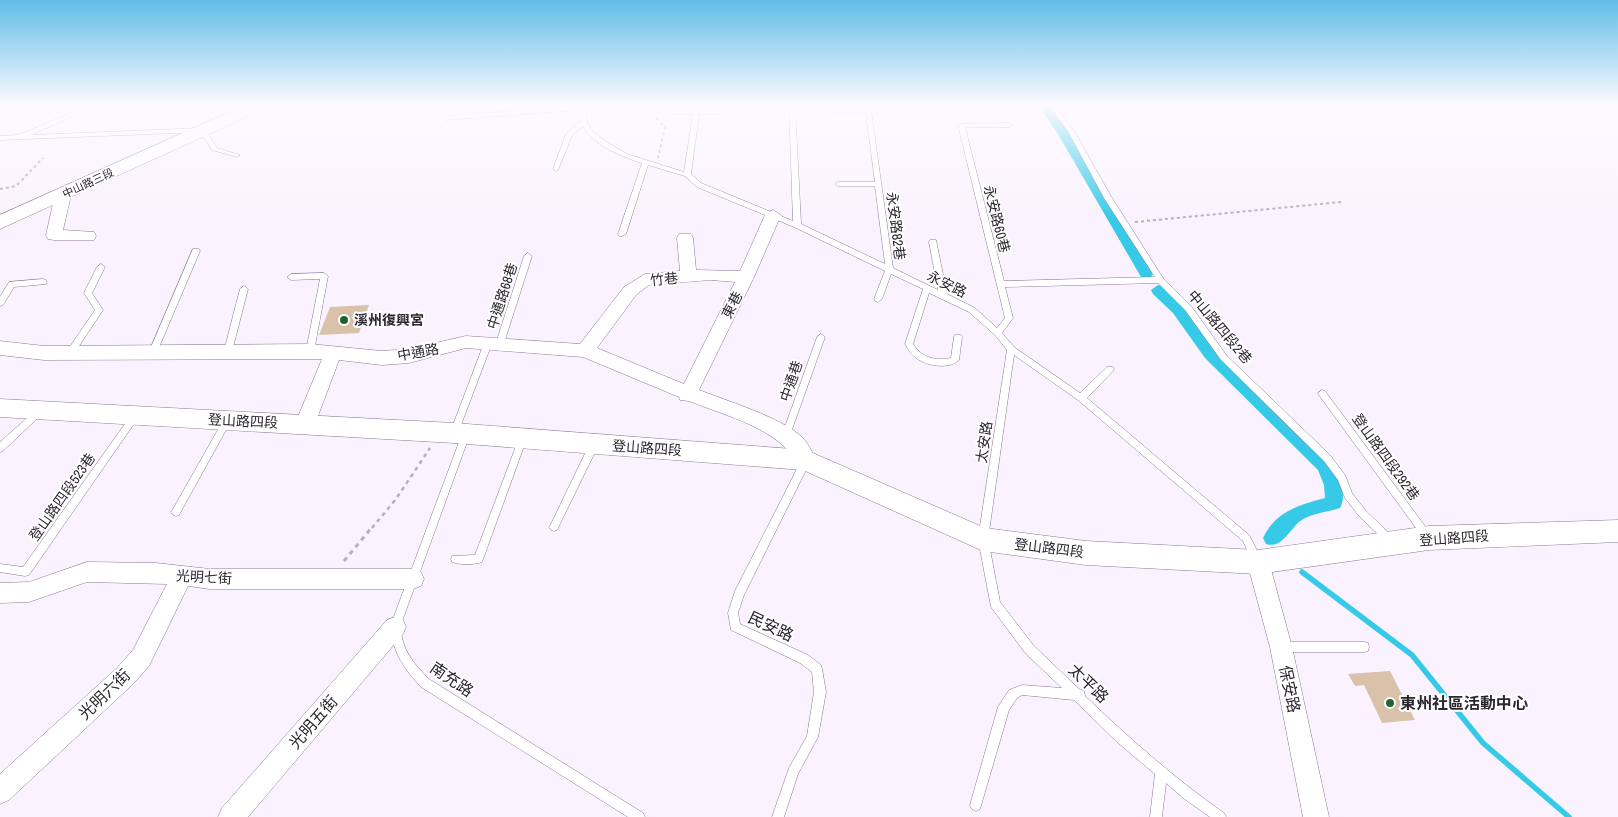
<svg xmlns="http://www.w3.org/2000/svg" width="1618" height="817" font-family="'Archivo Narrow','Noto Sans TC',sans-serif">
	<rect width="100%" height="100%" fill="#faf3ff"/>
	<g fill="none" stroke-linecap="round" stroke-linejoin="round">
		<polyline stroke="#36cae8" stroke-width="5.5" points="1302,572 1412,655 1483,743 1569,817"/>
		<g fill="#36cae8" fill-rule="evenodd">
			<polygon points="1038,105 1050,105 1070,134 1153,274 1151,277 1141,277 1058,134"/>
			<path d="M1158 285 1163 286 1183 305 1215 350 1331 461C1338 475 1348 493 1340 508 1328 512 1308 514 1299 522 1289 531 1281 549 1266 544L1263 538C1276 511 1299 505 1325 498L1324 485 1318 470 1205 358 1173 313 1153 294 1151 290Z"/>
		</g>
	</g>
	<g fill="#dac2aa">
		<polygon points="369,305 359,333 319,335 330,307"/>
		<polygon points="1390,671 1415,720 1382,723 1364,685 1355,686 1348,674"/>
	</g>
	<g fill="none" stroke-linecap="round" stroke-linejoin="round">
		<g stroke="#887892" stroke-width="1">
			<g id="service">
				<polygon points="91,105 98,105 31,135 203,128 205,129 217,148 240,155 237,157 212,150 201,132 0,140 0,136 18,135"/>
				<path d="M580 105H586L587 122 592 131 608 143 627 154 684 172 693 114H671L668 112 671 110 725 111V113L723 114H699L691 174 701 183 793 221 789 105H795L801 224 885 264 875 186H838L835 184 838 182H875L866 113H830L827 111 830 109 871 110 893 268 938 290 929 242 930 240H936L947 294 975 308 997 328 1005 318 958 125 959 124 1009 123 1012 125 1009 127H965L1004 281 1155 277 1104 198 1068 131 1049 105H1055L1074 131 1112 198 1163 278 1191 306 1227 356 1330 455 1345 475 1352 493 1365 510 1394 538 1396 541 1394 544 1391 545 1388 544 1359 516 1345 498 1338 480 1324 461 1221 360 1185 310 1158 283 1005 287 1013 318 1002 333 1014 347 1080 393 1107 367H1113L1114 369 1113 371 1087 398 1249 535 1262 560 1261 563 1257 564 1253 563 1243 541 1078 400 1014 355 988 539 1000 602 1034 646 1079 689 1084 691 1085 696C1129 738 1174 778 1224 813L1226 817H1210L1183 798 1166 783 1162 817H1150L1155 774 1117 742 1074 700 1022 695 1017 698 1009 710 980 809 976 811 972 809 970 805 998 707 1009 690 1022 685 1062 688 1026 654 991 607 978 539 1007 350 995 335 969 312 929 293 913 344C922 358 935 361 951 358L954 337 955 335H961L962 337 959 360C949 370 925 366 915 357 910 353 908 349 905 344L923 289 891 274 882 299 878 302 875 301 874 299 885 271 794 227 697 187 685 176 648 165 626 234 622 236H619L618 234 642 163C623 157 592 145 583 126L572 135 558 170 556 171 553 169 566 134 581 121 580 110 445 120 442 118 445 116 580 106Z"/>
				<polygon points="193,249 199,249 200,251 157,352 153,355 150,354 149,352"/>
				<polygon points="528,253 532,256 504,343 503,345 497,345 496,343 524,256"/>
				<polygon points="101,264 105,267 92,293 103,310 73,355 67,355 66,353 67,351 95,310 84,293 97,267"/>
				<polygon points="324,273 328,276 314,351 310,354 306,351 320,279 291,280 287,277 291,274"/>
				<polygon points="43,279 46,280 47,282 46,284 14,287 3,305 0,306 0,297 9,282"/>
				<polygon points="244,286 248,289 232,351 228,354 224,351 240,289"/>
				<polygon points="821,334 825,337 790,435 789,438 783,438 782,435 817,337"/>
				<polygon points="488,340 492,343 458,433 457,436 451,436 450,433 484,343"/>
				<polygon points="1322,390 1325,391 1430,533 1432,536 1430,539 1427,540 1424,539 1319,395 1318,393"/>
				<polygon points="39,409 42,410 43,412 42,414 3,451 0,452 0,442 36,410"/>
				<polygon points="135,413 138,414 139,416 138,418 29,575 25,576 0,572 0,564 23,567 132,414"/>
				<polygon points="227,418 230,419 231,421 179,515 176,516 173,515 171,512 173,509 224,419"/>
				<path d="M466 430 469 431 470 434 400 627C403 651 412 662 429 679L643 813 645 817H628L421 687C404 669 393 652 390 627L462 434 463 431Z"/>
				<path d="M523 434 526 435 527 438 482 562C473 565 461 565 452 562L451 559 452 556 475 555 519 438 520 435Z"/>
				<polygon points="594,440 597,441 599,444 557,530 554,531 551,530 549,527 551,524 591,441"/>
				<polygon points="806,456 809,457 811,460 744,595 738,613 740,624 808,655 821,665 822,669 826,692 818,737 798,774 784,817 772,817 789,768 807,736 814,692 812,672 800,663 731,630 728,613 735,591 803,457"/>
				<polygon points="1282,642 1364,642 1368,643 1369,647 1368,651 1364,652 1282,652 1278,651 1277,647 1278,643"/>
			</g>
		</g>
		<g stroke="#887892" stroke-width="1">
			<g id="minor">
				<polygon points="63,190 71,195 63,230 94,232 96,236 94,240 54,240 48,239 46,235 55,195"/>
				<path d="M773 210 781 215 754 277 699 390C727 401 780 417 802 437 808 443 812 452 816 460L813 466 806 468 799 466C781 429 726 416 689 401L680 400 679 397 583 357 466 348 409 363 382 365 339 360 315 424 312 429 305 431 298 429 295 424 322 359 44 360 0 355V341L44 346 310 344 382 351 409 349 466 336 580 344 624 287 645 274 680 271 677 238 679 234H691L693 238 696 270 740 271 765 215ZM711 280 735 282 684 384 597 348 636 295 649 285Z"/>
				<polygon points="1258,553 1266,555 1269,562 1292,647 1329,817 1303,817 1270,647 1247,562 1250,555"/>
				<polygon points="87,562 156,563 210,569 413,569 421,572 424,579 421,586 413,589 210,589 188,586 149,666 133,684 9,800 0,804 0,774 117,668 133,650 167,584 87,582 29,602 0,603 0,583 29,582"/>
				<polygon points="395,617 403,620 406,627 403,634 248,817 218,817 222,808 387,620"/>
			</g>
		</g>
		<g stroke="#887892" stroke-width="1">
			<g id="tertiary">
				<polygon points="245,105 267,105 264,109 0,229 0,215"/>
				<polygon points="0,399 454,423 806,450 985,528 1086,541 1258,550 1429,526 1618,520 1618,542 1429,550 1258,574 1086,565 983,551 803,470 454,443 0,417"/>
			</g>
		</g>
		<g stroke="#b6b0bb" stroke-width="2" stroke-dasharray="3 3" stroke-linecap="butt">
			<polyline points="652,114 665,127 658,158"/>
			<polyline points="0,189 16,186 43,158"/>
			<polyline points="1135,222 1341,202"/>
		</g>
		<polyline stroke="#b6b0bb" stroke-width="2.5" stroke-dasharray="4 4" stroke-linecap="butt" points="372,528 396,499 430,448"/>
		<polyline stroke="#b6b0bb" stroke-width="3" stroke-dasharray="4.5 4.5" stroke-linecap="butt" points="344,561 373,526"/>
		<use href="#service" fill="#fff" fill-rule="evenodd"/>
		<use href="#minor" fill="#fff" fill-rule="evenodd"/>
		<use href="#tertiary" fill="#fff" fill-rule="evenodd"/>
	</g>
	<linearGradient id="sky" x2="0" y2="1"><stop stop-color="#61bde8"/><stop offset="0.48" stop-color="#fdfaff"/><stop offset="1" stop-color="#fdfaff" stop-opacity="0"/></linearGradient>
	<rect width="1618" height="219" fill="url(#sky)"/>
	<g fill="#216632" stroke="#fff" stroke-width="2">
		<circle cx="344" cy="320" r="5"/>
		<circle cx="1390" cy="703" r="5"/>
	</g>
	<g text-anchor="middle" stroke-width="4" stroke-linejoin="round" paint-order="stroke">
		<g font-size="11" fill="#2c2630" stroke="#fff">
			<text transform="translate(88 183) rotate(-25)" y="4">中山路三段</text>
		</g>
		<g font-size="14" fill="#2c2630" stroke="#fff">
			<text transform="translate(997 219) rotate(76)" y="5">永安路60巷</text>
			<text transform="translate(896 226) rotate(83)" y="5">永安路82巷</text>
			<text transform="translate(664 279) rotate(-5)" y="5">竹巷</text>
			<text transform="translate(947 284) rotate(26)" y="5">永安路</text>
			<text transform="translate(502 296) rotate(-72)" y="5">中通路68巷</text>
			<text transform="translate(732 305) rotate(-63)" y="5">東巷</text>
			<text transform="translate(1220 327) rotate(50)" y="5">中山路四段2巷</text>
			<text transform="translate(418 352) rotate(-10)" y="5">中通路</text>
			<text transform="translate(791 381) rotate(-71)" y="5">中通巷</text>
			<text transform="translate(243 421) rotate(3)" y="5">登山路四段</text>
			<text transform="translate(984 442) rotate(-82)" y="5">太安路</text>
			<text transform="translate(647 448) rotate(4)" y="5">登山路四段</text>
			<text transform="translate(1386 457) rotate(54)" y="5">登山路四段292巷</text>
			<text transform="translate(62 497) rotate(-55)" y="5">登山路四段523巷</text>
			<text transform="translate(1454 538) rotate(-4)" y="5">登山路四段</text>
			<text transform="translate(1049 548) rotate(7)" y="5">登山路四段</text>
			<text transform="translate(204 577) rotate(3)" y="5">光明七街</text>
		</g>
		<g font-size="14" font-weight="bold" fill="#2c2630" stroke="#fff" text-anchor="start">
			<text x="354" y="325">溪州復興宮</text>
		</g>
		<g font-size="16" fill="#2c2630" stroke="#fff">
			<text transform="translate(771 626) rotate(25)" y="6">民安路</text>
			<text transform="translate(452 679) rotate(34)" y="6">南充路</text>
			<text transform="translate(1089 683) rotate(44)" y="6">太平路</text>
			<text transform="translate(1290 689) rotate(78)" y="6">保安路</text>
			<text transform="translate(104 694) rotate(-44)" y="6">光明六街</text>
			<text transform="translate(313 722) rotate(-49)" y="6">光明五街</text>
		</g>
		<g font-size="16" font-weight="bold" fill="#2c2630" stroke="#fff" text-anchor="start">
			<text x="1400" y="709">東州社區活動中心</text>
		</g>
	</g>
</svg>
